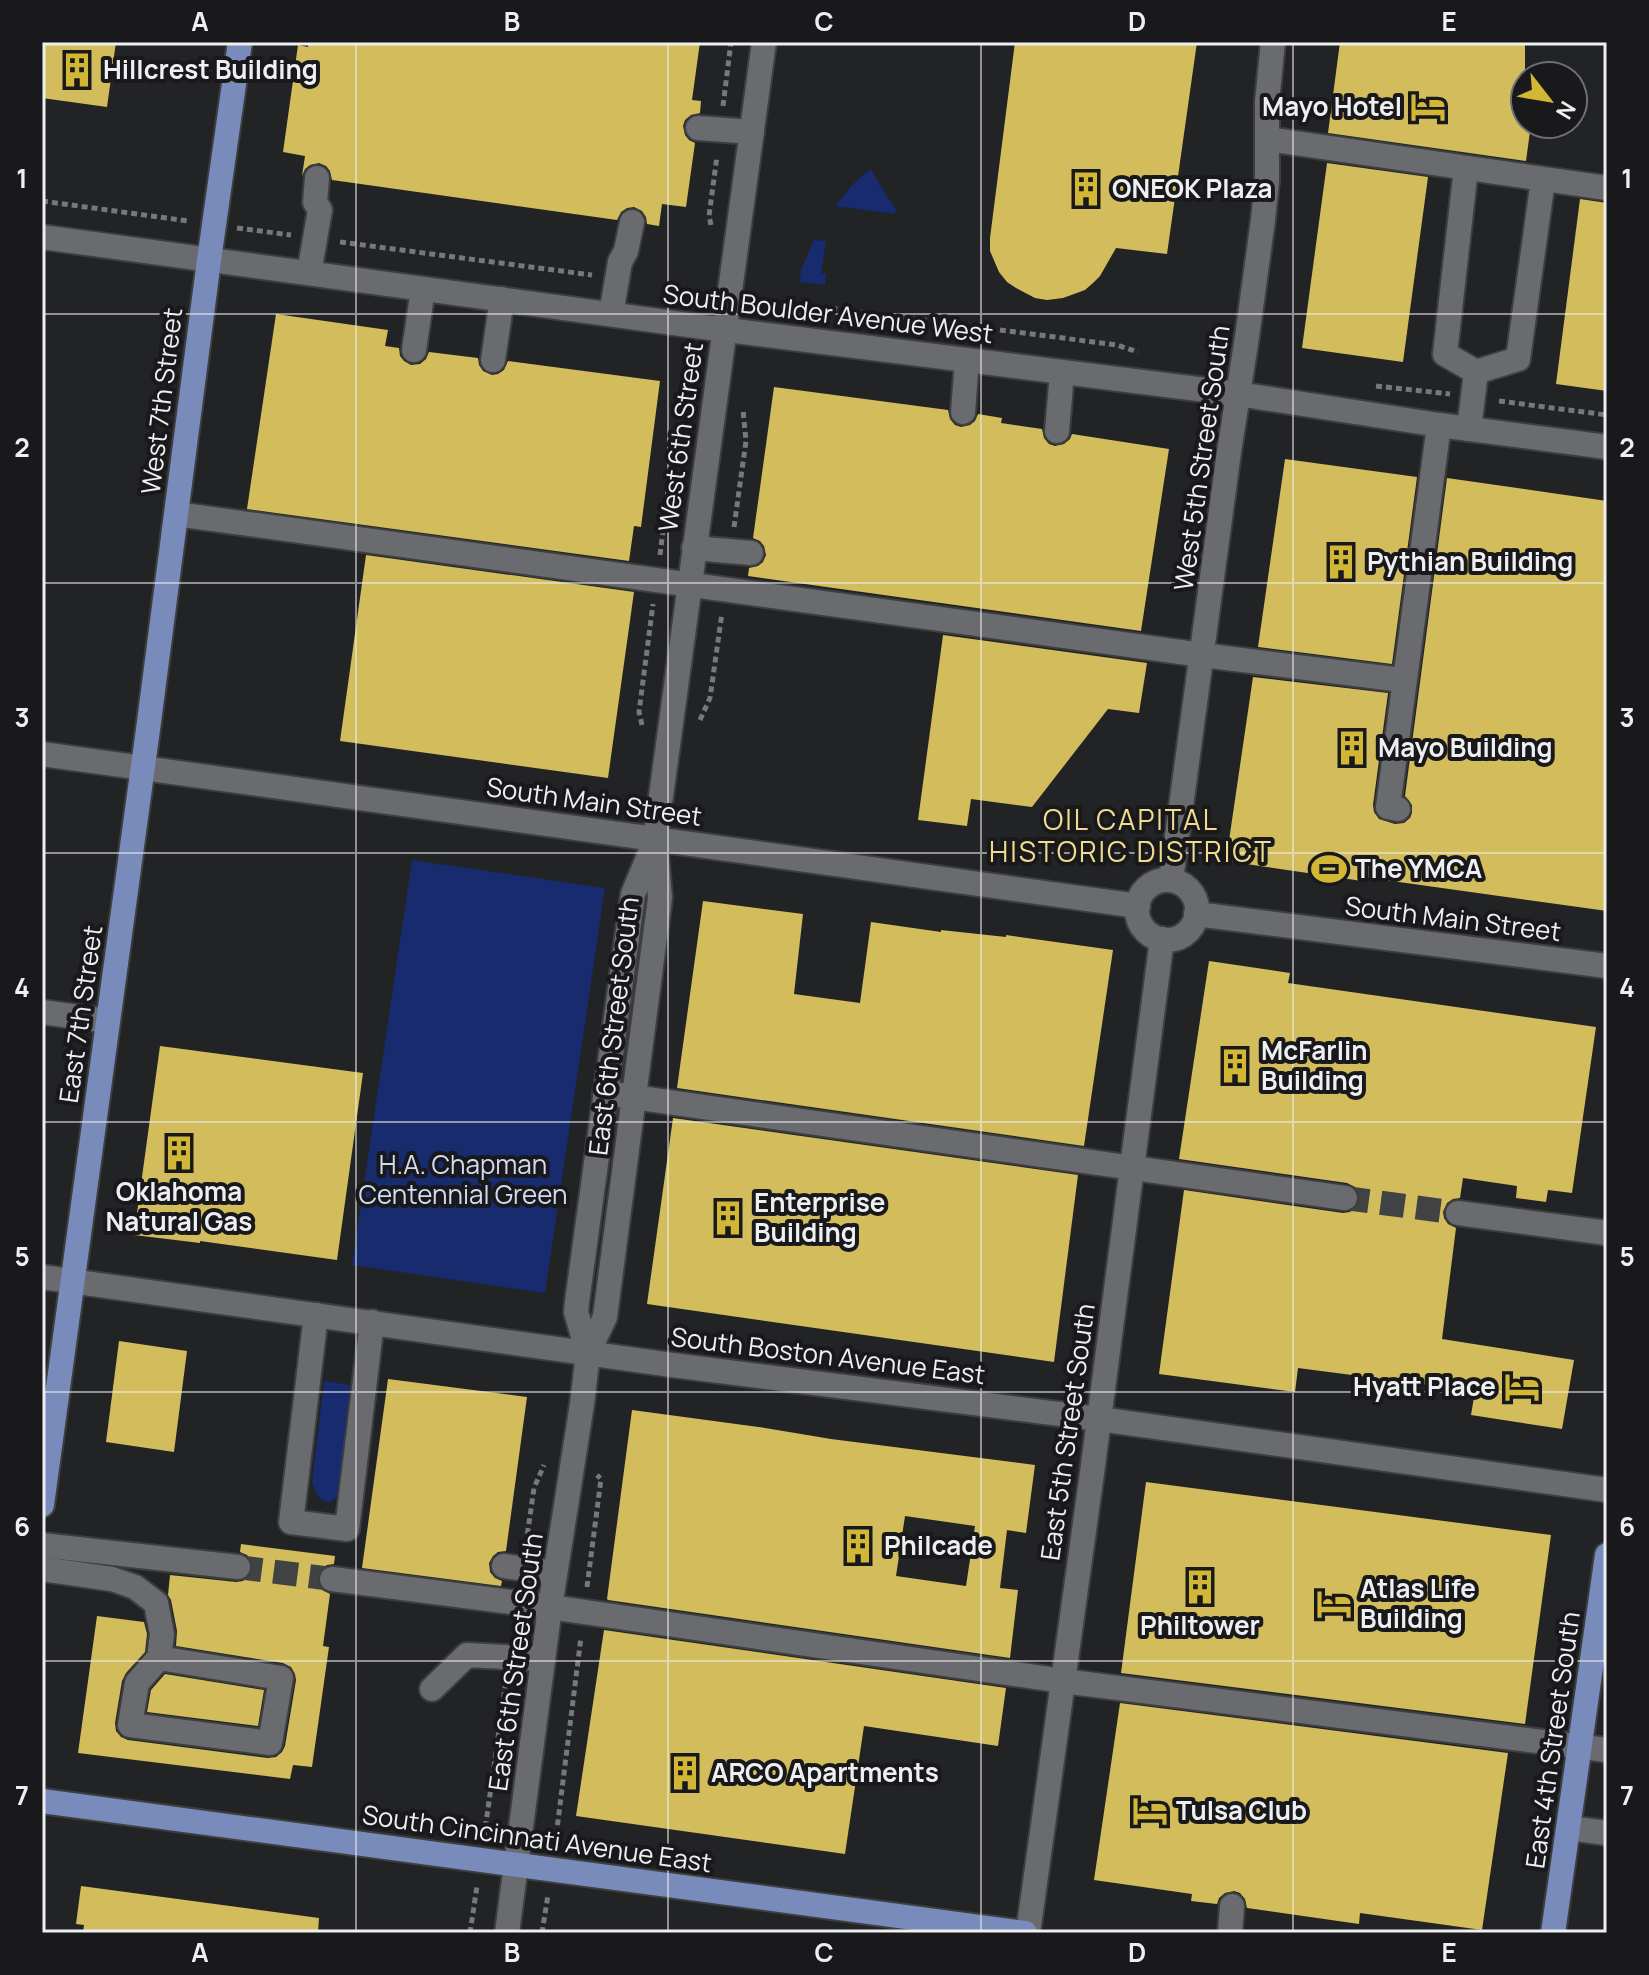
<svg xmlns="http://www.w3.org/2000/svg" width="1649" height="1975" font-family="Manrope,sans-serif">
	<rect width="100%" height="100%" fill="#222325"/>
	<g fill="#172b6e">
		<polygon points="871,169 885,193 896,209 895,214 835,206 856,181"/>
		<polygon points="814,240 826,241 821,273 826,274 825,285 800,282 801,270"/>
		<polygon points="412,860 605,888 545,1293 352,1265"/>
		<path d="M324 1381 350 1385 339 1489 336 1498 329 1503C318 1500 315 1492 312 1482Z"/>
	</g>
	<g fill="#d2bc5c" fill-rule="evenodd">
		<polygon points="42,42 116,42 107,107 42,98"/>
		<polygon points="308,42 700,42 692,100 701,101 700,113 691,115 685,120 683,126 685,135 689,140 695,143 686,207 662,204 659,226 647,224 646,217 642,211 634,207 627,208 621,212 617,220 332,180 330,171 326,166 319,163 310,165 305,169 302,176 305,156 283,152 298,45 308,47"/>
		<polygon points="1015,42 1197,42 1167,254 1116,248 1100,276 1093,283 1085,290 1063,298 1047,300 1035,298 1016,288 1007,282 999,272 990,251 990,238"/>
		<polygon points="1340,42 1525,42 1525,124 1531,124 1526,161 1328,133"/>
		<polygon points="1327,163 1428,177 1403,362 1302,348"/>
		<polygon points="1580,199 1607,203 1607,391 1556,384"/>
		<polygon points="276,314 388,330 385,346 399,348 400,356 404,361 411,365 420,364 426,359 429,352 478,358 479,365 483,371 492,375 498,374 504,370 508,361 660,381 641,527 634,526 629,561 247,509"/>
		<polygon points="774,387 948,410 950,419 955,425 961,427 970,425 975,421 978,414 1002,418 1001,423 1042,429 1044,438 1049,444 1055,446 1064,444 1070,439 1072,434 1169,449 1141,631 748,576 749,568 758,566 763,562 766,555 764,546 760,541 753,538"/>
		<polygon points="1285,459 1417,477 1392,664 1258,647"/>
		<polygon points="1447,478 1607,501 1607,911 1363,877 1362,881 1226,861 1253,677 1388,693 1373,805 1374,812 1379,819 1395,824 1404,823 1410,818 1412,813 1412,805 1405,796"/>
		<polygon points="366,555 634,592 608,778 340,741"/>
		<polygon points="943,635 1147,663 1139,713 1108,709 1032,807 971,799 967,826 918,820"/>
		<polygon points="703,901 803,914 794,994 860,1003 871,922 941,932 941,930 1006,937 1006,935 1113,950 1084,1146 677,1088"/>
		<polygon points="1209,961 1290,973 1288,983 1596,1027 1572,1193 1548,1190 1546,1202 1516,1198 1517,1186 1463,1178 1460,1198 1453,1199 1447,1203 1443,1212 1444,1218 1448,1224 1456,1228 1442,1339 1574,1360 1562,1429 1471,1415 1475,1391 1298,1368 1295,1392 1159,1374 1184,1190 1343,1213 1350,1212 1356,1208 1360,1199 1359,1192 1355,1187 1347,1183 1179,1159"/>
		<polygon points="160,1046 363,1073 337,1260 200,1241 200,1243 134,1235"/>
		<polygon points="673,1118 1078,1175 1054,1362 647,1304"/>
		<polygon points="119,1341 187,1351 174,1452 106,1442"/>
		<polygon points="388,1379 527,1397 506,1551 498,1552 493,1556 489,1563 490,1572 495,1578 502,1581 501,1586 362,1568"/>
		<path d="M632 1410 765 1428 831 1439 1035 1465 1026 1533 1007 1530 1000 1588 1018 1590 1010 1658 608 1600 607 1599ZM905 1516 975 1526 966 1586 896 1576Z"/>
		<polygon points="1146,1482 1551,1535 1525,1724 1121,1673"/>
		<polygon points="241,1544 335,1556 334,1564 327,1565 321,1569 317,1578 319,1585 322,1590 330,1594 323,1646 329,1647 312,1767 293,1765 290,1779 78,1753 97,1616 144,1622 147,1634 145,1652 126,1673 122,1681 115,1723 116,1731 121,1737 128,1740 268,1758 276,1757 282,1752 285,1746 296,1680 295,1674 291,1667 283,1663 176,1646 177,1631 171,1600 168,1595 170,1575 236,1582 243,1581 250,1575 253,1568 251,1560 247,1555 240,1552"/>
		<polygon points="604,1630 1006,1688 998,1746 864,1726 845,1854 576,1816"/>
		<polygon points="165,1674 264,1690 258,1726 147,1712 151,1690"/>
		<polygon points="1120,1703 1508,1753 1482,1930 1360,1913 1359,1924 1247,1908 1245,1899 1240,1893 1234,1891 1225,1893 1219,1898 1217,1904 1191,1901 1192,1894 1094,1880"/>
		<polygon points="81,1886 319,1918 318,1933 83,1933 84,1925 76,1924"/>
	</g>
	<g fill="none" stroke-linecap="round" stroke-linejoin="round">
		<g stroke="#414244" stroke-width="24" stroke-dasharray="24 12" stroke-linecap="butt">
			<polyline points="1345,1198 1458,1213"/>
			<polyline points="238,1567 332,1579"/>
		</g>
		<g stroke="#3d3e40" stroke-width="28">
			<g id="minor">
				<polyline points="698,128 752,132"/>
				<polyline points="1267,139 1607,188"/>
				<polyline points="1466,168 1445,354 1476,372 1518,359 1543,180"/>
				<polyline points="42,237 703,327 1238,394 1439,425 1607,447"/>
				<polyline points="309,273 320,210 315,202 317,178"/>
				<polyline points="611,314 620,262 626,251 632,222"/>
				<polyline points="414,350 423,289"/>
				<polyline points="493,360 502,299"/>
				<polyline points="963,412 967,360"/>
				<polyline points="1469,429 1476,372"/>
				<polyline points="1057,431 1062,373"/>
				<polyline points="176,514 1202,655 1394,679"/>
				<polyline points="694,548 751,553"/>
				<polyline points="42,754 1138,906"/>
				<polyline points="1398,809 1388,807 1439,425"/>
				<polyline points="1171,880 1229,452 1247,337 1263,220 1267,181 1267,102 1273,42"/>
				<circle cx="1167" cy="910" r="30"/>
				<polyline points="1196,914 1607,966"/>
				<polyline points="42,1012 108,1021"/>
				<polyline points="605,1093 1345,1198"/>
				<polyline points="1458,1213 1607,1233"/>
				<polyline points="42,1277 672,1365 1099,1419 1607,1490"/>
				<polyline points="316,1315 291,1522 347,1529 372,1322"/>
				<polyline points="588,1353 576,1312 577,1302 633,894 653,846"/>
				<polyline points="42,1545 238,1567"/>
				<polyline points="504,1566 555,1573"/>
				<polyline points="42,1569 112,1579 135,1587 156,1603 162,1634 159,1658 137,1683 130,1725 270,1743 281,1678 159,1658"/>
				<polyline points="332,1579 550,1607 1063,1681 1607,1750"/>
				<polyline points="432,1689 467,1655 543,1659"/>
				<polyline points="1569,1828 1607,1833"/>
				<polyline points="507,1933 550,1607 582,1404 588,1353 605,1317 660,898 655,840 764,42"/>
				<polyline points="1028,1933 1092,1473 1162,939"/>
				<polyline points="1230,1933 1232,1906"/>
			</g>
		</g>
		<g stroke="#3d3e40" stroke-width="28">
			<g id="major">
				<polyline points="42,1505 149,722 209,260 240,42"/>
				<polyline points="42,1801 1025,1933"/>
				<polyline points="1553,1933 1607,1555"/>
			</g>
		</g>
		<g stroke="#77787a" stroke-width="5" stroke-dasharray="6 4" stroke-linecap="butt">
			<polyline points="723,106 731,42"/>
			<polyline points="42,201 188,221"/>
			<polyline points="711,225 709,216 717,156"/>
			<polyline points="237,228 291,235"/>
			<polyline points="340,242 592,275"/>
			<polyline points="812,313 830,308 1117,345 1138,352"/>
			<polyline points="1376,386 1450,394"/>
			<polyline points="1499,401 1607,415"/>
			<polyline points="734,527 746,441 743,410"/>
			<polyline points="660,555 674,441 684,416"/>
			<polyline points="700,720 710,698 722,613"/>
			<polyline points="642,725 639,712 653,604"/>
			<polyline points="526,1544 534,1488 544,1465"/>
			<polyline points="587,1587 601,1479 597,1475"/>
			<polyline points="484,1837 506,1681"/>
			<polyline points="555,1845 581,1637"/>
			<polyline points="470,1933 477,1886"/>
			<polyline points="542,1933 548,1895"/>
		</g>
		<use href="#minor" stroke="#6a6b6e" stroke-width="24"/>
		<use href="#major" stroke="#788bba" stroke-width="24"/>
	</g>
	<path fill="none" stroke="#eeeff1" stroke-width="2" stroke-opacity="0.55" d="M356 42V1933M668 42V1933M981 42V1933M1293 42V1933M42 314H1607M42 583H1607M42 853H1607M42 1122H1607M42 1392H1607M42 1661H1607"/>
	<defs>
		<g id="building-bare" transform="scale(2.76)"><path d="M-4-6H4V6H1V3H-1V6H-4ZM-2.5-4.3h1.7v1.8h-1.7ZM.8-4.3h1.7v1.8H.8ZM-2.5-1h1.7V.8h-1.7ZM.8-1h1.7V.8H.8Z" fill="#d2b635" stroke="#19191c" stroke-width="2.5" paint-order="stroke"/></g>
		<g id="hotel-bare" transform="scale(2.76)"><path d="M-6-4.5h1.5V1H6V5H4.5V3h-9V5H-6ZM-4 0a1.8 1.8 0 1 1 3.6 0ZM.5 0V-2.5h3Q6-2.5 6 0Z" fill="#d2b635" stroke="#19191c" stroke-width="2.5" paint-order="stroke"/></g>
		<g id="stadium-bare" transform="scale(2.76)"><path d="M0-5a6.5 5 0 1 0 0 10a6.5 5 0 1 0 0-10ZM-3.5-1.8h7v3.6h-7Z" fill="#d2b635" stroke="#19191c" stroke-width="2.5" paint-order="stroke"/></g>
	</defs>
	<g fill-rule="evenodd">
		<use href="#building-bare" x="77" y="70"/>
		<use href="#hotel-bare" x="1428" y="107"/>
		<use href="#building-bare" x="1086" y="189"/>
		<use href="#building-bare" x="1341" y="562"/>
		<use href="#building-bare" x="1352" y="748"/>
		<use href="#stadium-bare" x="1329" y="869"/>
		<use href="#building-bare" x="1235" y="1066"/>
		<use href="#building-bare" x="179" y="1153"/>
		<use href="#building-bare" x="728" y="1218"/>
		<use href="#hotel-bare" x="1522" y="1387"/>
		<use href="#building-bare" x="858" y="1546"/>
		<use href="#building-bare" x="1200" y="1587"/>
		<use href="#hotel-bare" x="1334" y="1604"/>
		<use href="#building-bare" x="685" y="1773"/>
		<use href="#hotel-bare" x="1150" y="1811"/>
	</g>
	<g text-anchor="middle" stroke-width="8" stroke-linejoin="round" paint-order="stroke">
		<g font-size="26" font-weight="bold" fill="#eeeff1" stroke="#19191c" text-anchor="start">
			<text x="103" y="79">Hillcrest Building</text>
			<text x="1402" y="116" text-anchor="end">Mayo Hotel</text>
			<text x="1112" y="198">ONEOK Plaza</text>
			<text x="1367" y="571">Pythian Building</text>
			<text x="1378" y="757">Mayo Building</text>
			<text x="1355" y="878">The YMCA</text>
			<text x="1261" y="1060">McFarlin<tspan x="1261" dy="30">Building</tspan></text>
			<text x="179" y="1201" text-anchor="middle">Oklahoma<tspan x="179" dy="30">Natural Gas</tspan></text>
			<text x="754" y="1212">Enterprise<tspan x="754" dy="30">Building</tspan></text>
			<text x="1496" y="1396" text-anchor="end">Hyatt Place</text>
			<text x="884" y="1555">Philcade</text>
			<text x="1360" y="1598">Atlas Life<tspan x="1360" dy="30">Building</tspan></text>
			<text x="1200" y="1635" text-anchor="middle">Philtower</text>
			<text x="711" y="1782">ARCO Apartments</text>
			<text x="1176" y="1820">Tulsa Club</text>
		</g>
		<g font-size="26" fill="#eeeff1" stroke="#19191c">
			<text transform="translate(828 314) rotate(7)" y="9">South Boulder Avenue West</text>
			<text transform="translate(162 401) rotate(-83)" y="9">West 7th Street</text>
			<text transform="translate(681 437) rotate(-82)" y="9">West 6th Street</text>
			<text transform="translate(1202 458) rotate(-82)" y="9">West 5th Street South</text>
			<text transform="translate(594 802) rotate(8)" y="9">South Main Street</text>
			<text transform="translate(1453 919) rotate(7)" y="9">South Main Street</text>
			<text transform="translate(81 1014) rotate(-82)" y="9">East 7th Street</text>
			<text transform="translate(614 1026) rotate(-83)" y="9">East 6th Street South</text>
			<text transform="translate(828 1356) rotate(7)" y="9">South Boston Avenue East</text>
			<text transform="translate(1068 1432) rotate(-82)" y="9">East 5th Street South</text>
			<text transform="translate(516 1662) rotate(-82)" y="9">East 6th Street South</text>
			<text transform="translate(1553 1740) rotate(-82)" y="9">East 4th Street South</text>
			<text transform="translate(537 1839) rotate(8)" y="9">South Cincinnati Avenue East</text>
		</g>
		<g font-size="26" fill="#d2dbf0" stroke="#19191c">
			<text x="463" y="1174">H.A. Chapman<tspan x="463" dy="30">Centennial Green</tspan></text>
		</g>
		<g font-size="28" letter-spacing="2" fill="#efdc8e" stroke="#19191c">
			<text x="1131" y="830">OIL CAPITAL<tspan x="1131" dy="32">HISTORIC DISTRICT</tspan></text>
		</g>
	</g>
	<rect width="1649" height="1975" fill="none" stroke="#19191c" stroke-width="88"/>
	<g transform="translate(1549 100) rotate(121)"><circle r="38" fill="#19191c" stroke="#6e6f71" stroke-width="2"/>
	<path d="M0-6L14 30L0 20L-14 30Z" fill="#d2b635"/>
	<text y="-12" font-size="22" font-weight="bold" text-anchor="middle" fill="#eeeff1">N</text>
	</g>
	<rect x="44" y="44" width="1561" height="1887" fill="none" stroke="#eeeff1" stroke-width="3"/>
	<g font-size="26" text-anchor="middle" font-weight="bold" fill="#eeeff1">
		<text x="200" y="31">A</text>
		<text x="512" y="31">B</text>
		<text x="824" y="31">C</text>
		<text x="1137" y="31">D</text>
		<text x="1449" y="31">E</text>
		<text x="22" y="188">1</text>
		<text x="1627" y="188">1</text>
		<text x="22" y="457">2</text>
		<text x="1627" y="457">2</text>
		<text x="22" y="727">3</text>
		<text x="1627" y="727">3</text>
		<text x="22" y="997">4</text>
		<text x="1627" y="997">4</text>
		<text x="22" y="1266">5</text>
		<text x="1627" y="1266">5</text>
		<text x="22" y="1536">6</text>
		<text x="1627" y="1536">6</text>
		<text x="22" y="1805">7</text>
		<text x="1627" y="1805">7</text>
		<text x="200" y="1962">A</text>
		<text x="512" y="1962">B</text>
		<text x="824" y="1962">C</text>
		<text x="1137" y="1962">D</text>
		<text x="1449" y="1962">E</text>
	</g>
</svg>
